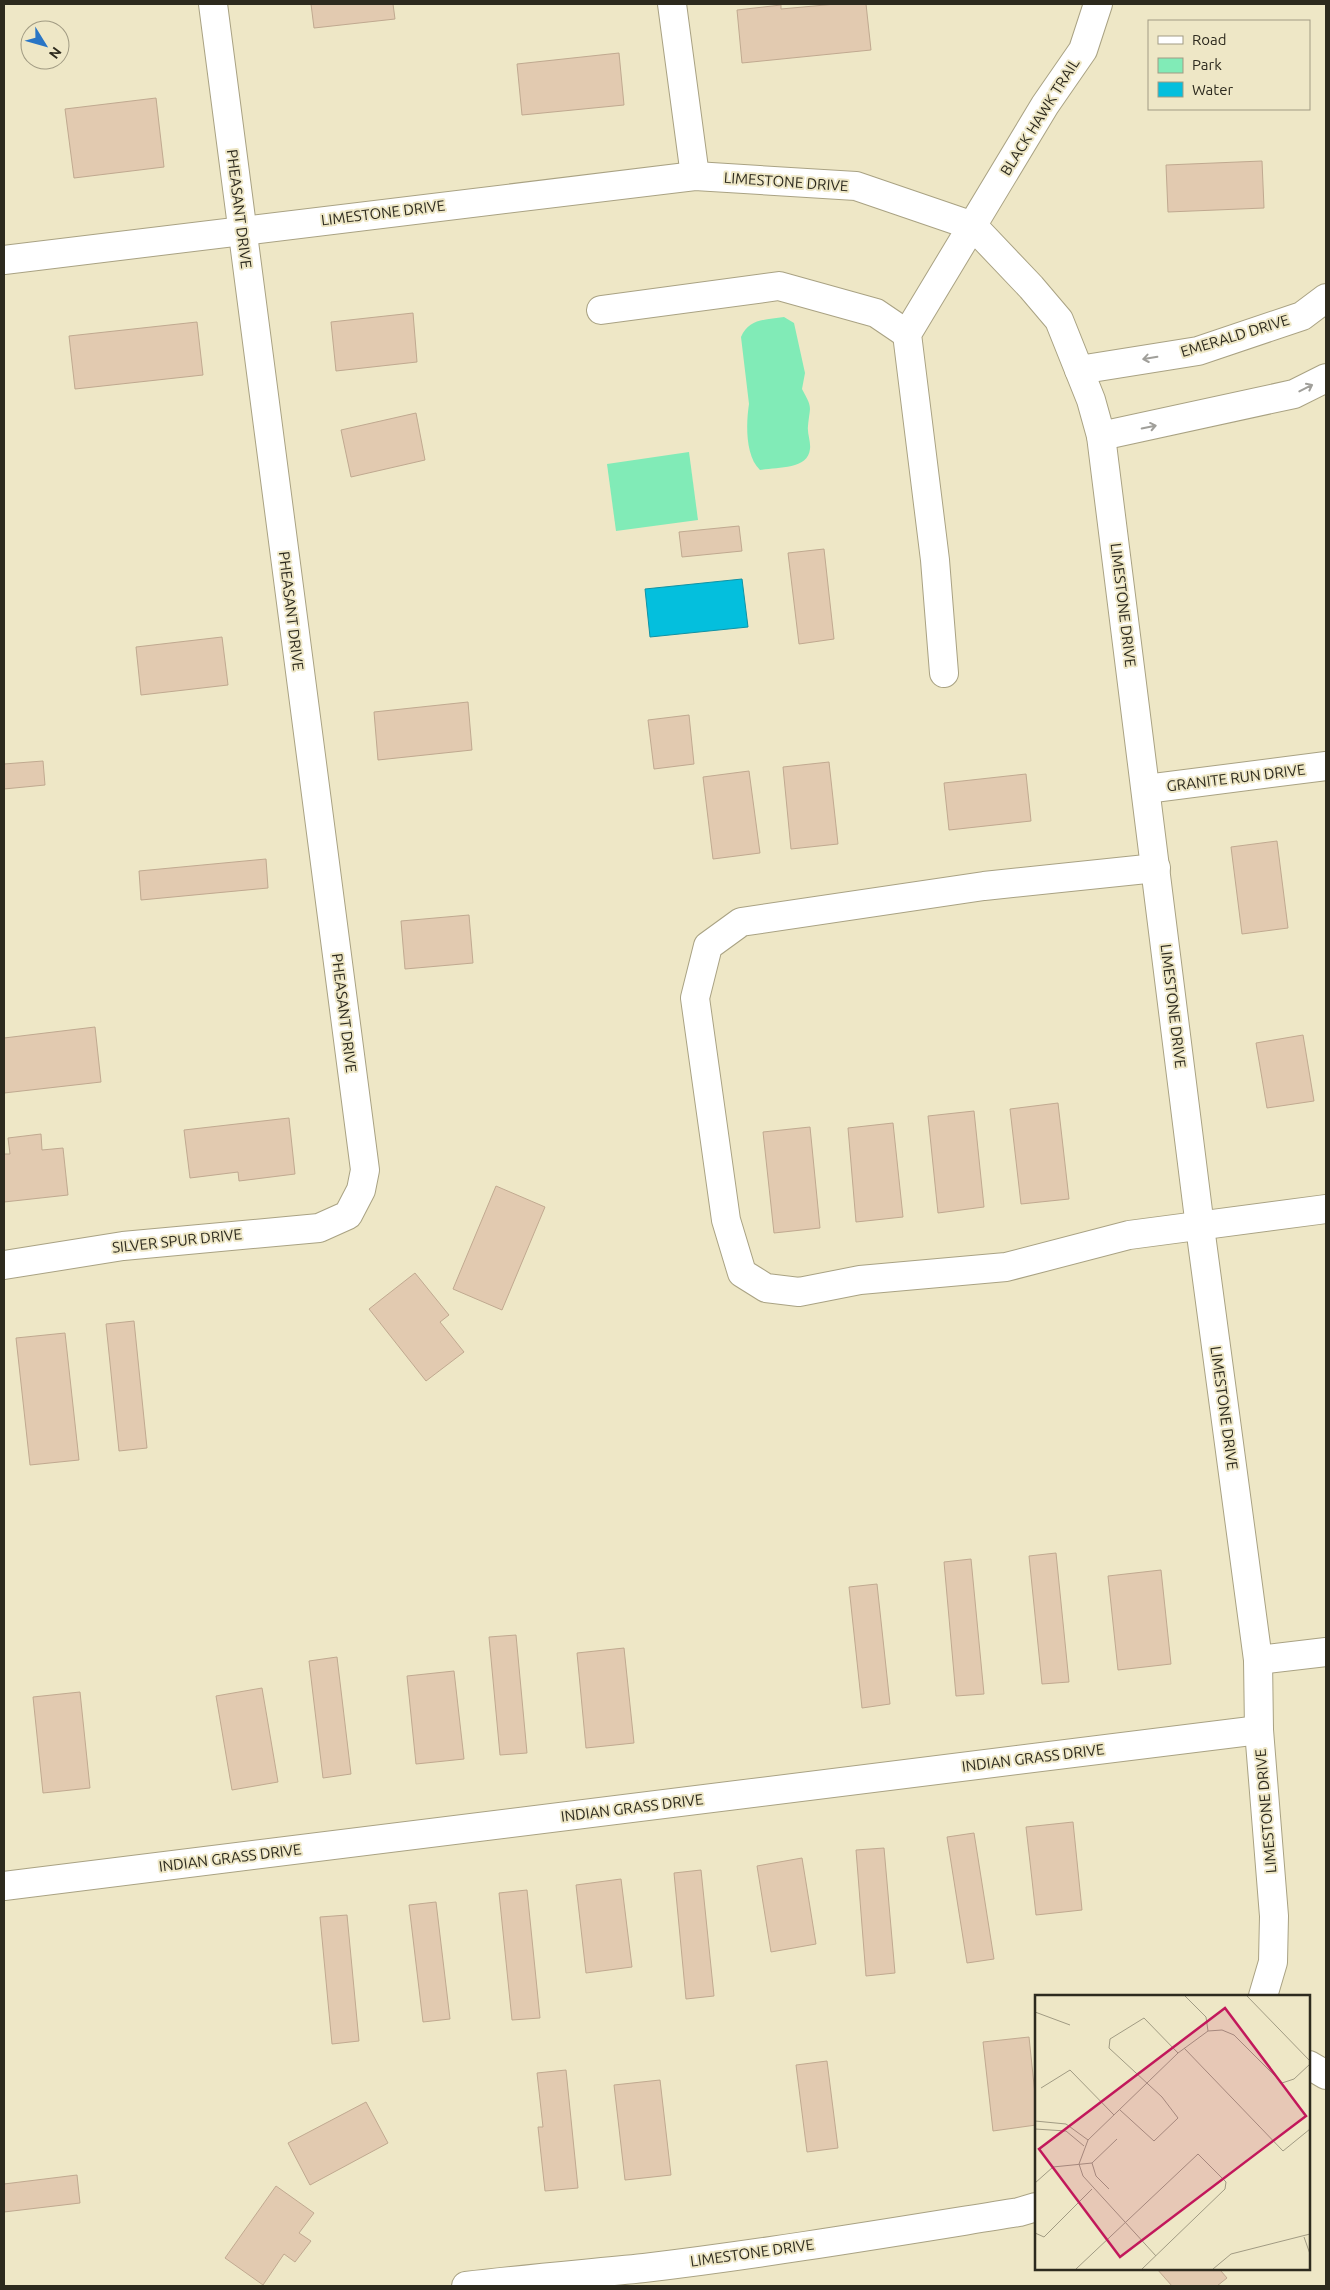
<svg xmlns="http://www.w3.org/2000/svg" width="1330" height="2290" font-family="Ubuntu,sans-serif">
	<rect width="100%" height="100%" fill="#eee7c6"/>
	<g fill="#81ebb7">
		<path d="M784 317 794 323 805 373 802 389C813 409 810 405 808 426 807 433 811 442 810 449 808 470 776 467 760 470 745 456 746 423 749 404L741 337C749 318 766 320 784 317Z"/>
		<polygon points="689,452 698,520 616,531 607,464"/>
	</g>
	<polygon fill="#04bfdd" stroke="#1092a4" points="742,579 748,627 650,637 645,589"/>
	<g fill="#e2cab0" stroke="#c0a990">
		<polygon points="311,4 393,4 395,19 314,28"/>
		<polygon points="836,4 866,4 871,50 742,63 737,10 781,5 781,9"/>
		<polygon points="619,53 624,105 522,115 517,64"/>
		<polygon points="156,98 164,167 74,178 65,109"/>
		<polygon points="1262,161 1264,208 1168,212 1166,165"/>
		<polygon points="413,313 417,362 336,371 331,322"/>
		<polygon points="197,322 203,375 75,389 69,336"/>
		<polygon points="416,413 425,460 351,477 341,430"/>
		<polygon points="739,526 742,551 682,557 679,532"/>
		<polygon points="824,549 834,639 799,644 788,553"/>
		<polygon points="222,637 228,685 141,695 136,647"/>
		<polygon points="468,702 472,750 378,760 374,712"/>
		<polygon points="689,715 694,764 654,769 648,720"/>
		<polygon points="43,761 45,785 4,789 4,764"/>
		<polygon points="829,762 838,844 791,849 783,767"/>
		<polygon points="749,771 760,853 713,859 703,777"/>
		<polygon points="1026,774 1031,821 949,830 944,783"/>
		<polygon points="1277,841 1288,928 1242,934 1231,847"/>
		<polygon points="266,859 268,888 141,900 139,871"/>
		<polygon points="469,915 473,963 405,969 401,921"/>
		<polygon points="95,1027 101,1082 4,1093 4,1038"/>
		<polygon points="1303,1035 1314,1101 1267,1108 1256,1043"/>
		<polygon points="1058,1103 1069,1199 1021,1204 1010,1109"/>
		<polygon points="974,1111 984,1207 938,1213 928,1116"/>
		<polygon points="289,1118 295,1174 239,1181 238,1172 190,1178 184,1130"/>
		<polygon points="893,1123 903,1217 856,1222 848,1128"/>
		<polygon points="810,1127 820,1228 774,1233 763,1132"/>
		<polygon points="41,1134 42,1150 63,1148 68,1195 4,1202 4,1154 10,1154 8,1138"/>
		<polygon points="496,1186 545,1207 502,1310 453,1289"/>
		<polygon points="415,1273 449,1315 440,1322 464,1352 426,1381 369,1309"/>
		<polygon points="134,1321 147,1448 119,1451 106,1324"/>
		<polygon points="65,1333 79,1460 30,1465 16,1338"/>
		<polygon points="1056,1553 1069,1682 1042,1684 1029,1556"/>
		<polygon points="971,1559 984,1694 956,1696 944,1562"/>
		<polygon points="1161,1570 1171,1664 1118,1670 1108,1576"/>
		<polygon points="877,1584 890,1704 862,1708 849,1587"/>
		<polygon points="516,1635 527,1753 500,1755 489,1637"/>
		<polygon points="624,1648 634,1743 586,1748 577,1653"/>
		<polygon points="337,1657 351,1774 323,1778 309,1661"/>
		<polygon points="454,1671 464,1759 416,1764 407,1676"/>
		<polygon points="262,1688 278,1782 232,1790 216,1696"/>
		<polygon points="80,1692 90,1788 43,1793 33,1697"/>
		<polygon points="1073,1822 1082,1910 1036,1915 1026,1827"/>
		<polygon points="974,1833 994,1959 967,1963 947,1837"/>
		<polygon points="884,1848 895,1973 866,1976 856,1850"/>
		<polygon points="802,1858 816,1944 771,1952 757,1866"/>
		<polygon points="701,1870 714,1996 686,1999 674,1873"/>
		<polygon points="621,1879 632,1967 586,1973 576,1885"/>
		<polygon points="527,1890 540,2018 512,2020 499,1893"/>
		<polygon points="436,1902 450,2019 423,2022 409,1905"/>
		<polygon points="347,1915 359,2041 332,2044 320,1917"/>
		<polygon points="1029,2037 1036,2104 1036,2125 993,2131 983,2042"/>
		<polygon points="827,2061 838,2148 807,2152 796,2065"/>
		<polygon points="566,2070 578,2188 545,2191 538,2127 543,2127 537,2073"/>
		<polygon points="660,2080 671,2175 625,2180 614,2085"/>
		<polygon points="366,2102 388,2143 310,2185 288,2143"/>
		<polygon points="77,2175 80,2203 4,2212 4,2184"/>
		<polygon points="276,2186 314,2213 299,2233 311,2241 295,2262 284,2254 263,2285 225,2258"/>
		<polygon points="1157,2269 1224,2269 1221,2271 1227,2278 1217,2286 1172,2286"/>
	</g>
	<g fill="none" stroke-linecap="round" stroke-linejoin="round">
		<g stroke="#a9a283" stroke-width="30">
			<g id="minor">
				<polyline points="672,4 695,176"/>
				<polyline points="4,260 695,176 856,186 973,226 1031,287 1059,320 1091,400 1101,436 1200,1227 1258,1660 1259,1730 1274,1916 1273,1962 1263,1996"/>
				<polyline points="601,310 779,286 876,313 907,334"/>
				<polyline points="1079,370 1198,351 1302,316 1326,298"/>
				<polyline points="1101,436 1294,394 1326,378"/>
				<polyline points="944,673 935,560 907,334 1045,105 1083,50 1098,4"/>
				<polyline points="1146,789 1326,766"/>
				<polyline points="1156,868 984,886 741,922 708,946 695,998 726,1220 742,1273 766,1288 799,1292 860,1280 1006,1267 1129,1235 1326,1209"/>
				<polyline points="4,1265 123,1246 319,1228 348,1215 361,1190 365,1170 213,4"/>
				<polyline points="1258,1660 1326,1652"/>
				<polyline points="4,1886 1259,1730"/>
				<polyline points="1309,2065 1326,2075"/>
				<path d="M466 2286C525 2279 585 2274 644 2268 769 2253 894 2232 1019 2212L1036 2207"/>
			</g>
		</g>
		<use href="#minor" stroke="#fff" stroke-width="28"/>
	</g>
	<defs><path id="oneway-shaft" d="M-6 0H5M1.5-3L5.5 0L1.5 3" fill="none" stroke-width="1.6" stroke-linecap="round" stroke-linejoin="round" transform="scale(1.25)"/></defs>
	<g stroke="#a09f9a">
		<use href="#oneway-shaft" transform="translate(1150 358) rotate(171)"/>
		<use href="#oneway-shaft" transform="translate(1306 388) rotate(-27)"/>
		<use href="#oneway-shaft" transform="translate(1149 427) rotate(-12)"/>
	</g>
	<g text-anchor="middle" stroke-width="4" stroke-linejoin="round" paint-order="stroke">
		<g font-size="15" fill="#2d2a1e" stroke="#eee7c6">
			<text transform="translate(1040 117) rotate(-58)" y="5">BLACK HAWK TRAIL</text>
			<text transform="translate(786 182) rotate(4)" y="5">LIMESTONE DRIVE</text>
			<text transform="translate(239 209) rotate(83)" y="5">PHEASANT DRIVE</text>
			<text transform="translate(383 213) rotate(-7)" y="5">LIMESTONE DRIVE</text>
			<text transform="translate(1235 336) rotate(-17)" y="5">EMERALD DRIVE</text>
			<text transform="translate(1123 605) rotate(83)" y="5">LIMESTONE DRIVE</text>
			<text transform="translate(291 611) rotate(83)" y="5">PHEASANT DRIVE</text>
			<text transform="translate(1236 778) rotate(-7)" y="5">GRANITE RUN DRIVE</text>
			<text transform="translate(1173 1006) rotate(83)" y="5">LIMESTONE DRIVE</text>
			<text transform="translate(344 1013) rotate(83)" y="5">PHEASANT DRIVE</text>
			<text transform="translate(177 1241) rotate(-6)" y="5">SILVER SPUR DRIVE</text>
			<text transform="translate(1224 1408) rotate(82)" y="5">LIMESTONE DRIVE</text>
			<text transform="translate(1033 1758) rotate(-7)" y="5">INDIAN GRASS DRIVE</text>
			<text transform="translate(632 1808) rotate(-7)" y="5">INDIAN GRASS DRIVE</text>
			<text transform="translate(1266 1811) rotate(-95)" y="5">LIMESTONE DRIVE</text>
			<text transform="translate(230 1858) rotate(-7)" y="5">INDIAN GRASS DRIVE</text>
			<text transform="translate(752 2253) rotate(-8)" y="5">LIMESTONE DRIVE</text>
		</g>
	</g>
	<g transform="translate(1035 1995)">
		<rect width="275" height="275" fill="#eee7c6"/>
		<path fill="none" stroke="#a19b83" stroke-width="1" d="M150 1 171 22 173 36M212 1 275 66M0 17 35 30M149 53 248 156 275 134M6 93 35 75 79 120M85 115 119 146 143 123 127 102 74 53 75 44 109 23 143 58M0 126 31 129 53 145M0 134 31 136 49 151M57 168 61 181 74 194M0 188 18 172 57 168 82 144M0 238 9 242 57 194M269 242 275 259M121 261 48 181 44 169 53 145 143 58 173 36 187 35 199 40 247 88 259 84 275 69M41 274 163 159 191 187 190 194 107 274M178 274 196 259 275 239"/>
		<path fill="#c2185b" fill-opacity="0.15" stroke="#c2185b" stroke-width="2.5" d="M190 13 271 121 85 262 4 154Z"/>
		<rect width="275" height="275" fill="none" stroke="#2d2a1e" stroke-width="2.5"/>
	</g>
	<rect width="1330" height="2290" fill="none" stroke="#2d2a1e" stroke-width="10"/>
	<rect x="1148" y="20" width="162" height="90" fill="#eee7c6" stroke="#a19b83"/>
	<rect x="1158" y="36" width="25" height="8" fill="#ffffff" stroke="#a19b83"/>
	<text x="1192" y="45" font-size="15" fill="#2d2a1e">Road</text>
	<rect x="1158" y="58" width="25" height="15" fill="#81ebb7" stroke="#a19b83"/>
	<text x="1192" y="70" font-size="15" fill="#2d2a1e">Park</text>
	<rect x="1158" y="82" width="25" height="15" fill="#04bfdd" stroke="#a19b83"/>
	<text x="1192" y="95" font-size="15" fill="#2d2a1e">Water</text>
	<g transform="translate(45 45) rotate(127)"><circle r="24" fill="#eee7c6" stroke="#a19b83"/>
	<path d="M0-4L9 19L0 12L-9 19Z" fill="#2975c5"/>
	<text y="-8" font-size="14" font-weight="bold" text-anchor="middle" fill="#2d2a1e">N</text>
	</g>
</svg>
